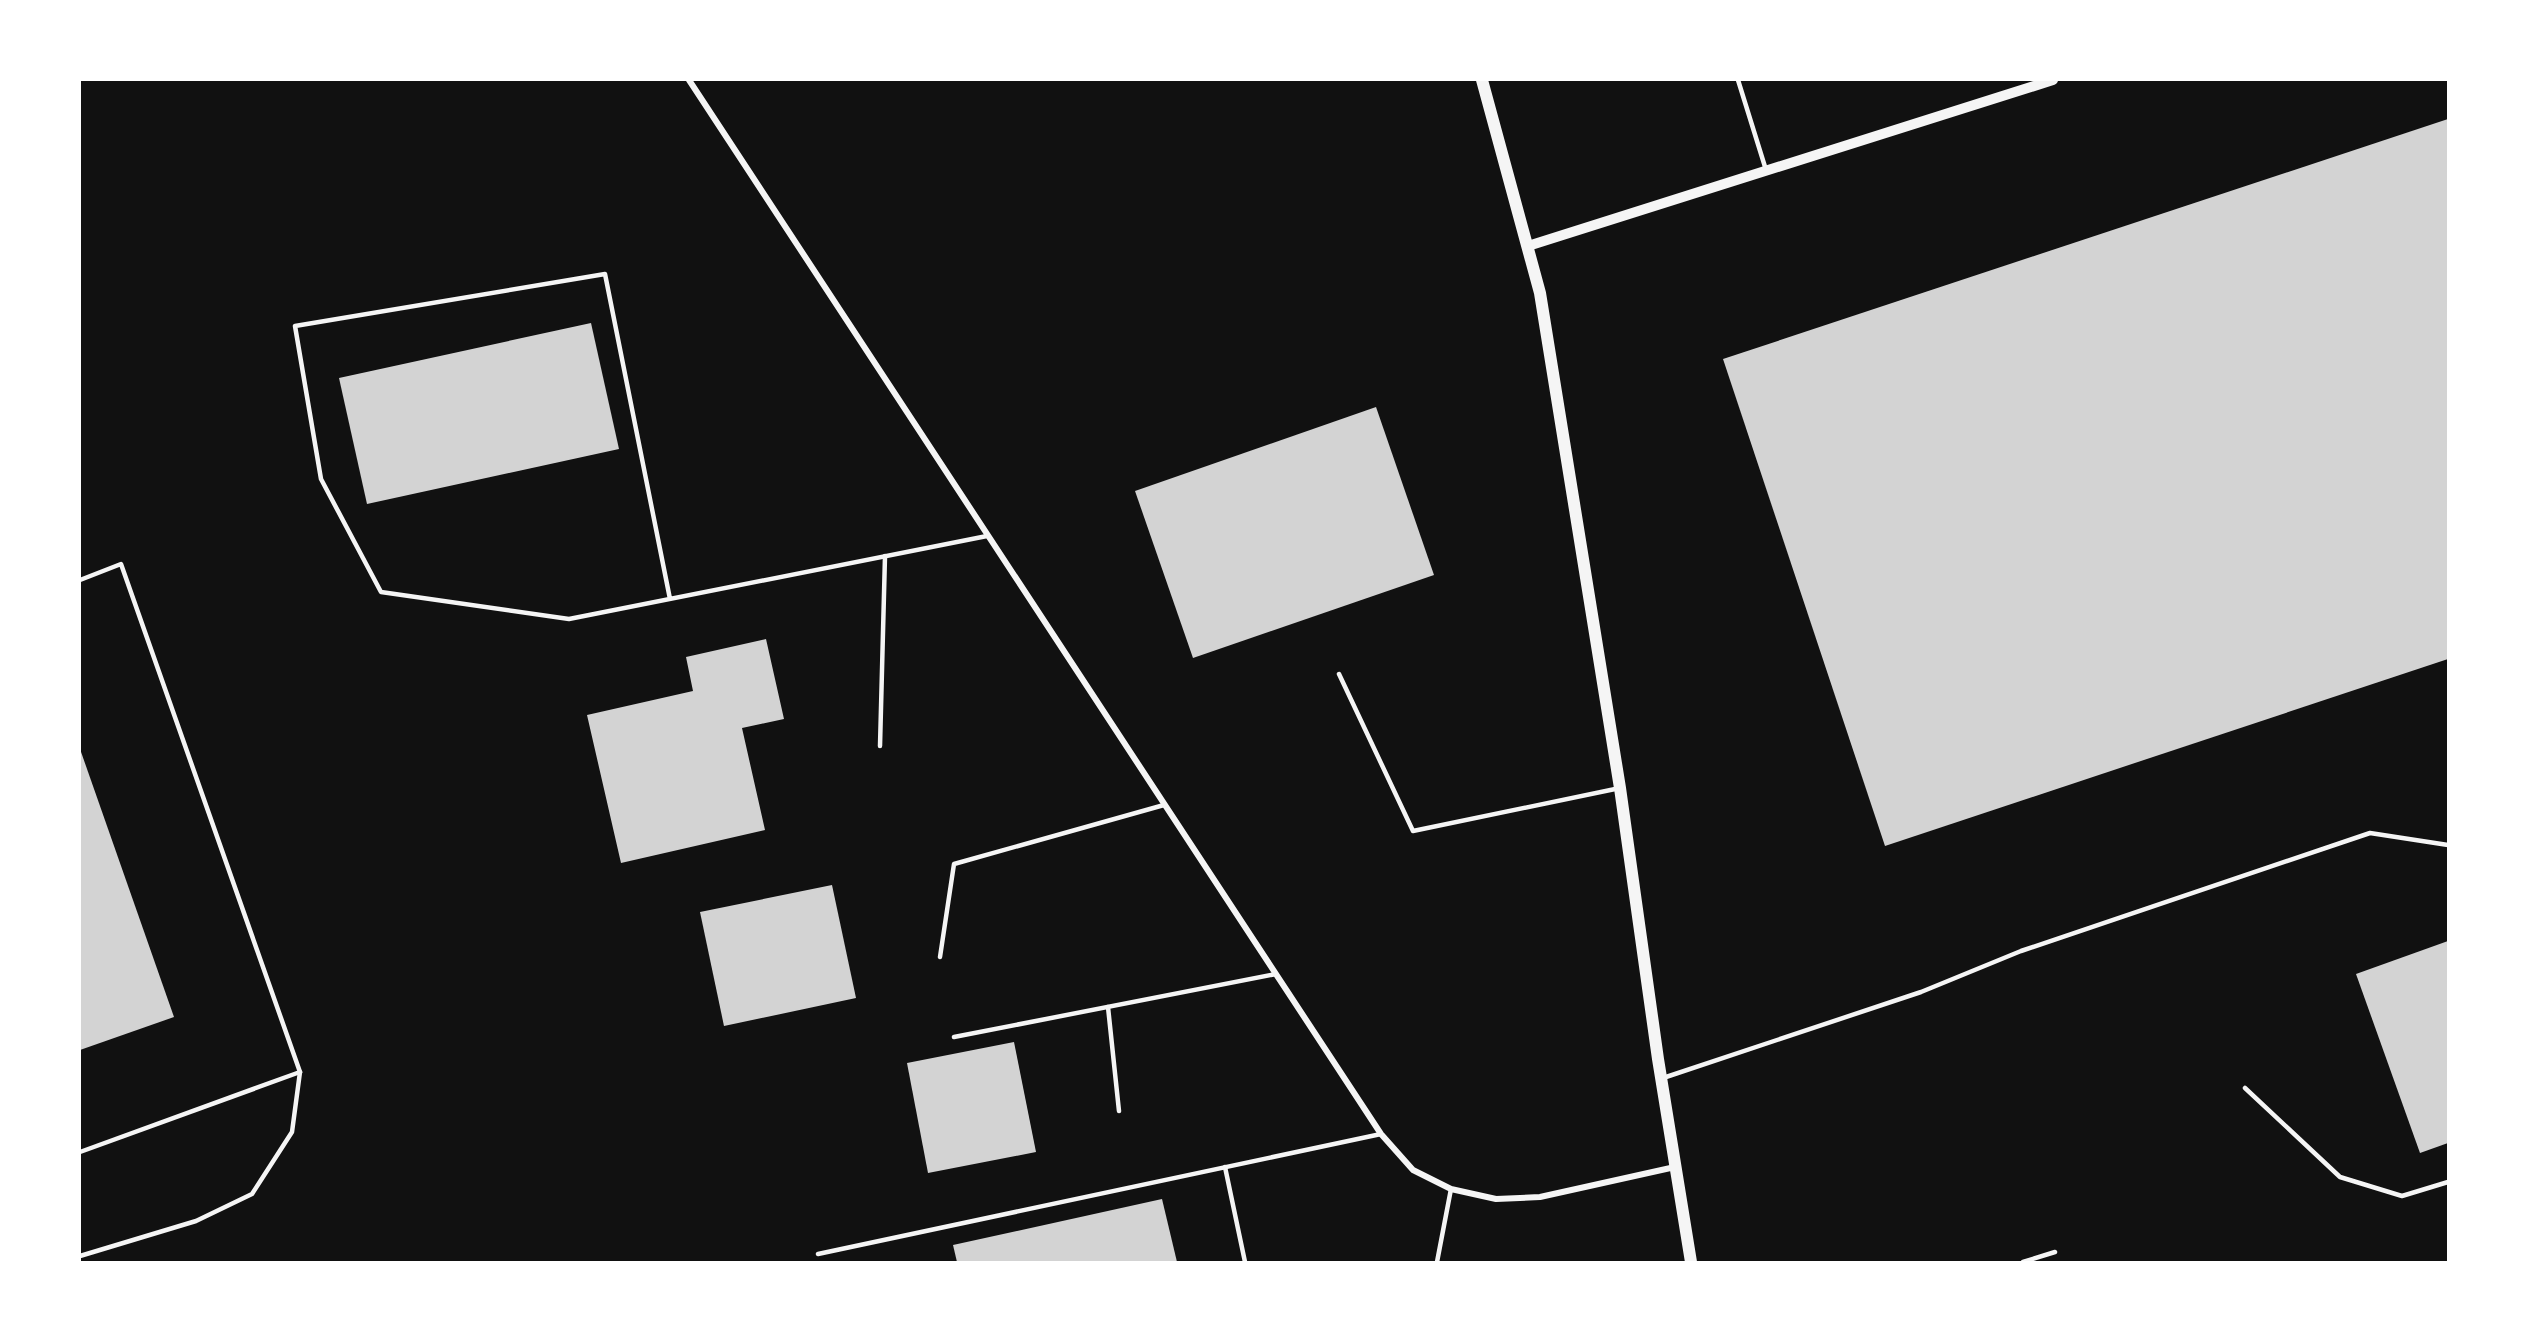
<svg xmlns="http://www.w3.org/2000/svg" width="2528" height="1342" font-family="Mulish,sans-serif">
	<rect width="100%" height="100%" fill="#111"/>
	<g fill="#d3d3d3">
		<polygon points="2448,119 2448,659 1885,846 1723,359"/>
		<polygon points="591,323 619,449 367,504 339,378"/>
		<polygon points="1376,407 1434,575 1193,658 1135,491"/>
		<polygon points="766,639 784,719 742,728 765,830 621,863 587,715 693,691 686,657"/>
		<polygon points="80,749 174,1017 80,1050"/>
		<polygon points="832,885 856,998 724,1026 700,912"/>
		<polygon points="2448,941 2448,1143 2420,1153 2356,974"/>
		<polygon points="1014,1042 1036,1152 928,1173 907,1063"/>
		<polygon points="1162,1199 1177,1262 957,1262 953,1245"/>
	</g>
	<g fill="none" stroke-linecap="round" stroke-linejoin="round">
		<g stroke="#f5f5f5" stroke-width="4.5">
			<polyline points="1738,80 1766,170"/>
			<polyline points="80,580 121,564 300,1072 292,1132 252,1194 196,1221 80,1256"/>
			<polyline points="670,599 605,274 295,326 321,479 381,592 569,619 987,536"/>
			<polyline points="1339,674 1413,831 1620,788"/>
			<polyline points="880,746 885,556"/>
			<polyline points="940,957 954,864 1164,805"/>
			<polyline points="1108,1007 1119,1111"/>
			<polyline points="954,1037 1276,974"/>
			<polyline points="1663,1078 1921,992 2021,951 2370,833 2448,845"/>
			<polyline points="2245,1088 2340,1177 2402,1196 2448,1182"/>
			<polyline points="80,1152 300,1072"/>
			<polyline points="1225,1167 1245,1262"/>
			<polyline points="818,1254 1381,1134"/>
			<polyline points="1437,1262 1451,1189"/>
			<polyline points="2023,1262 2055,1252"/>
		</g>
		<polyline stroke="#f5f5f5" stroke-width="6" points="689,80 1381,1134 1413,1170 1451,1189 1496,1199 1540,1197 1675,1167"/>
		<polyline stroke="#f5f5f5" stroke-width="10" points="1528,246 2053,80"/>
		<polyline stroke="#f5f5f5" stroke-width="12" points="1482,80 1540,293 1620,788 1658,1059 1691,1262"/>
	</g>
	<rect width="2528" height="1342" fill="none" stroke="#ffffff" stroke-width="162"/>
</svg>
